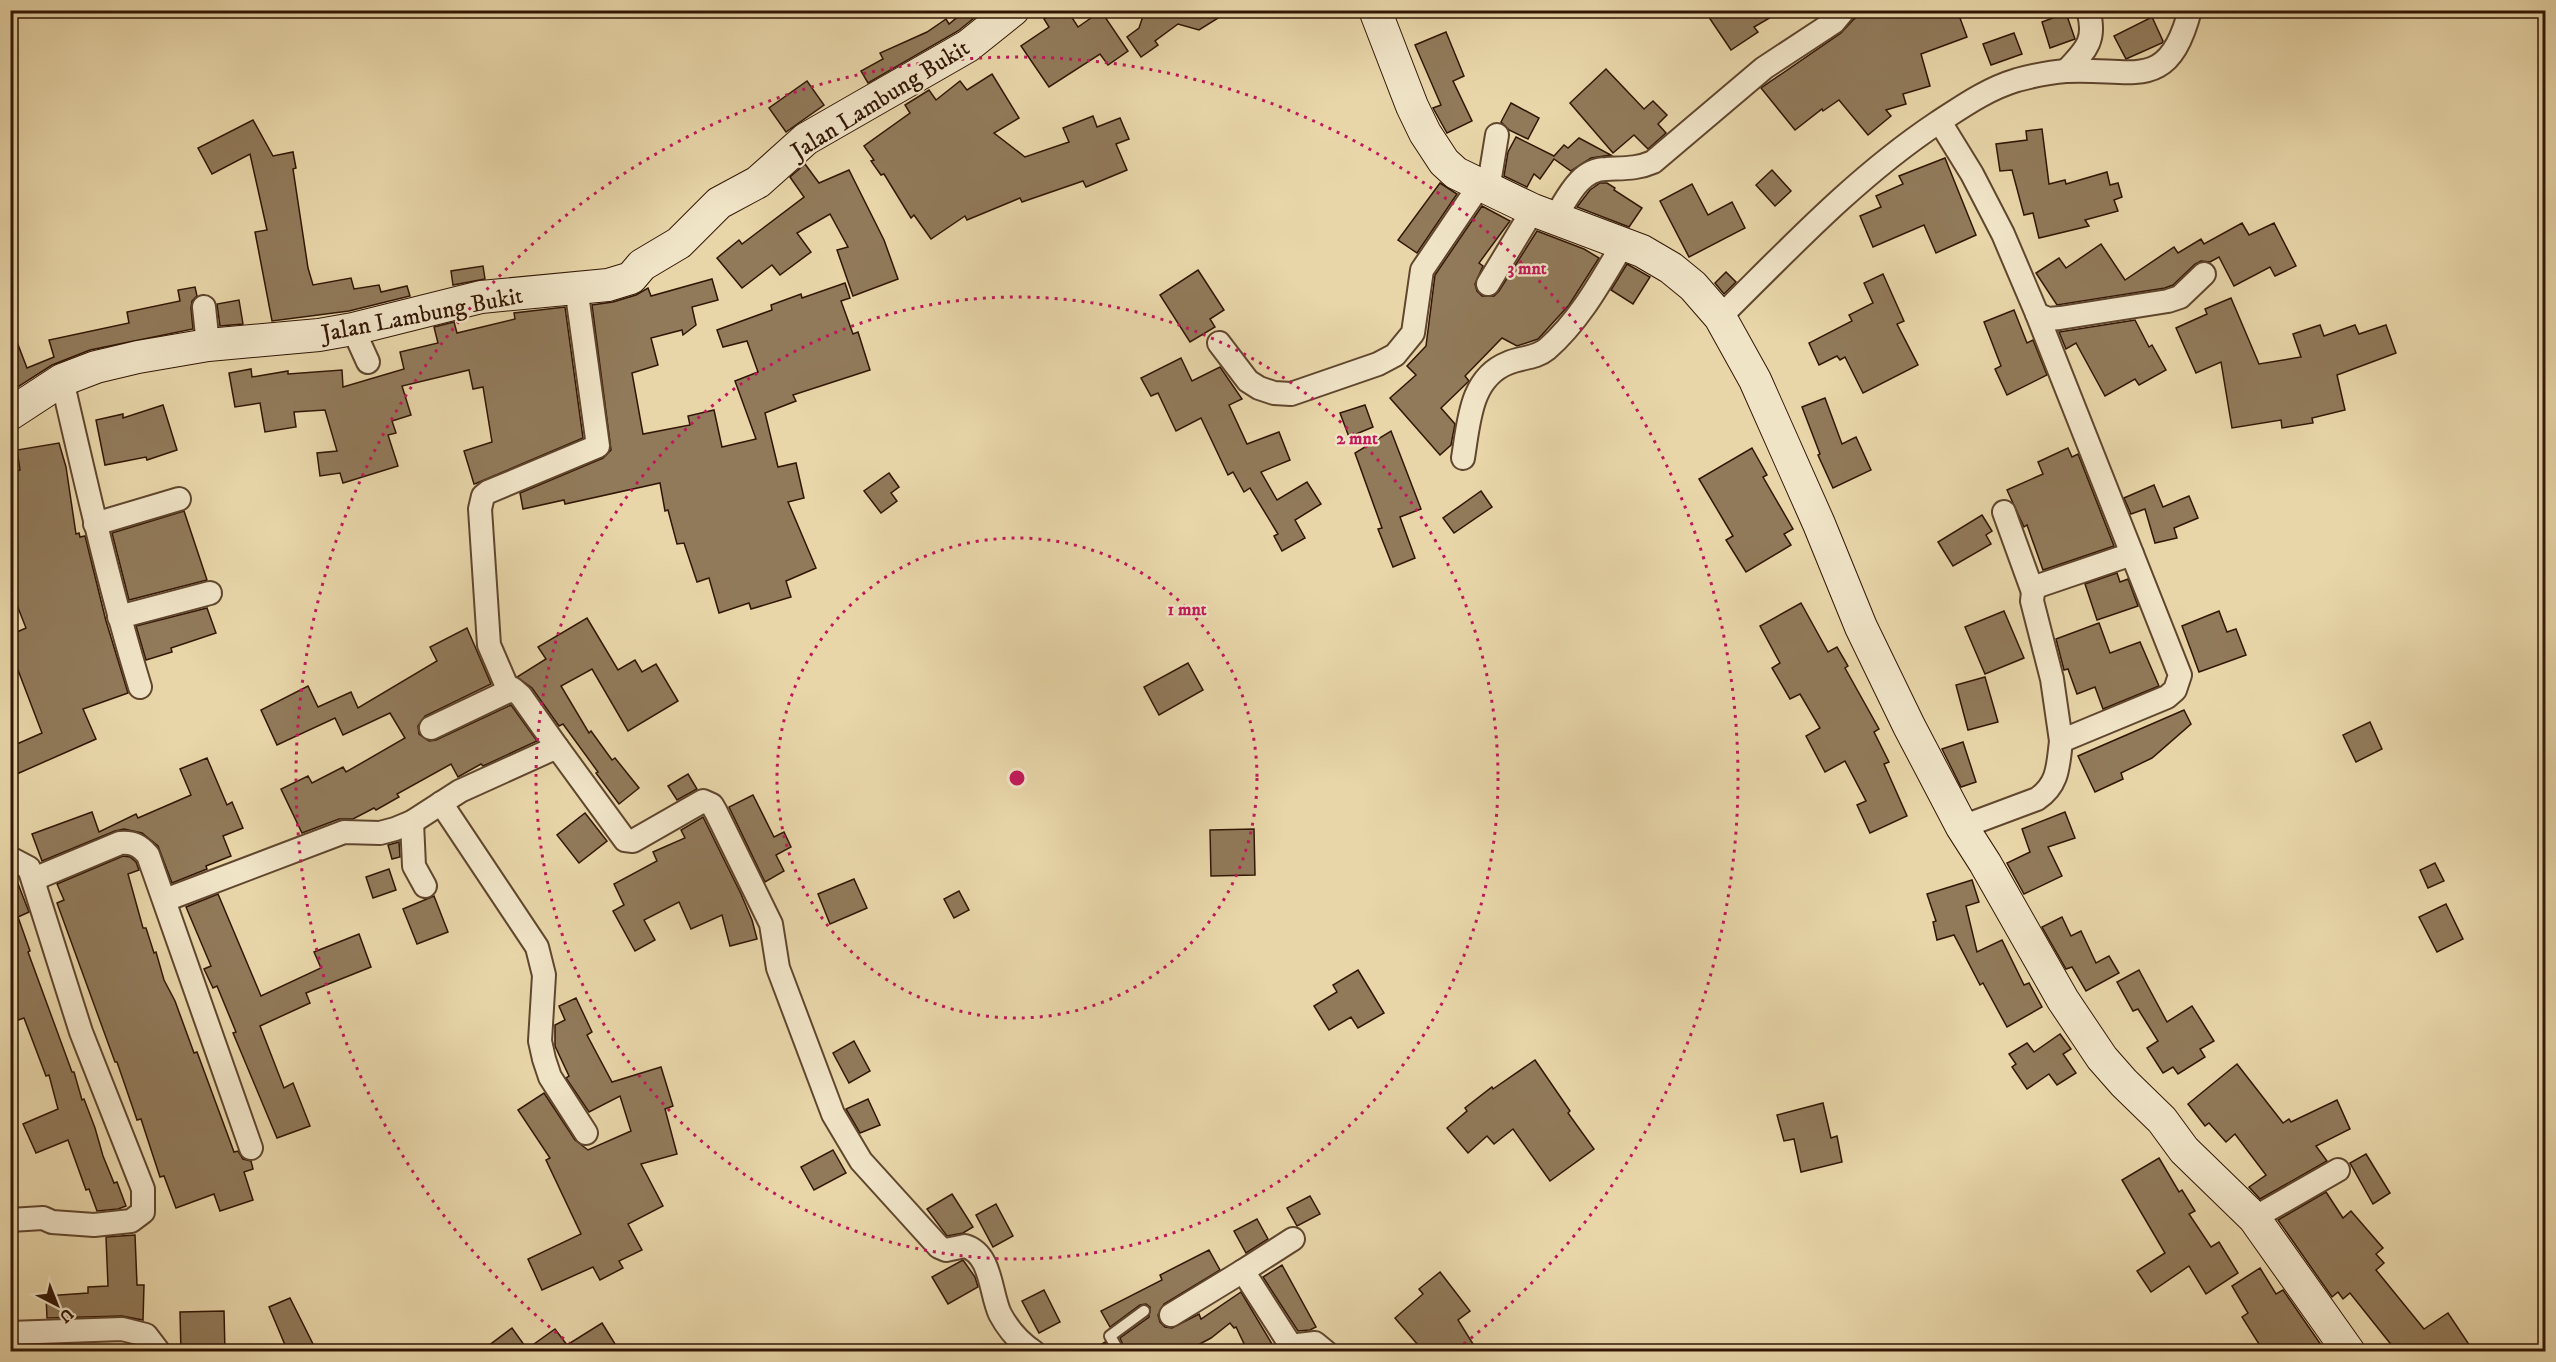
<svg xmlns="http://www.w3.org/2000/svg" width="2556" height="1362" font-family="'IM FELL DW Pica',serif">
	<rect width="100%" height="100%" fill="#e8d6a9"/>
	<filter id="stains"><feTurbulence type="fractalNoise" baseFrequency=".00333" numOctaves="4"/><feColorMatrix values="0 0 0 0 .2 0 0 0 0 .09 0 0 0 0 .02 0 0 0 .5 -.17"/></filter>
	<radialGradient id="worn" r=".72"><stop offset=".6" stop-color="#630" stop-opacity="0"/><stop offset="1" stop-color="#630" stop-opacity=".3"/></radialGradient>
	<g fill="#917a5a" stroke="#321605" stroke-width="1.5">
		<polygon points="966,10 984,10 958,31 868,83 861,71 883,59 880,53 927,32 946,19 949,24"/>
		<polygon points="1057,10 1067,10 1078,27 1101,11 1128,51 1108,65 1100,54 1049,87 1021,46 1049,27 1044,19"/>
		<polygon points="1145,10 1231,10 1199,30 1178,24 1155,41 1158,45 1141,57 1127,37 1139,28"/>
		<polygon points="1704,10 1783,10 1754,27 1758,32 1731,50"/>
		<polygon points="1867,10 1957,10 1967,37 1921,54 1930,86 1903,94 1906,104 1886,110 1891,116 1868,135 1839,100 1823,111 1822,109 1795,130 1761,88 1841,33 1853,20"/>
		<polygon points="2066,13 2075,39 2050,48 2042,22"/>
		<polygon points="2152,17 2163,41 2162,43 2126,59 2114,36"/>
		<polygon points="1446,32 1464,76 1453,81 1472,121 1447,133 1433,108 1441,105 1415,45"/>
		<polygon points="2014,33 2022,54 1991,65 1983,44"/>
		<polygon points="1606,69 1644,109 1653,101 1667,115 1658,124 1666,133 1648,149 1634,135 1613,153 1570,103"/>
		<polygon points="992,74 1019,118 994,133 1025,157 1069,142 1063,128 1093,116 1097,127 1120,118 1129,139 1116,144 1127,170 1086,187 1083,181 1022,202 1020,198 967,220 965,216 931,239 914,215 911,218 884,174 881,175 871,161 874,160 864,146 910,113 905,105 929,90 936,100 960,81 967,90"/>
		<polygon points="807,81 824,105 786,132 769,108"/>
		<polygon points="1511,103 1539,118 1528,139 1509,130 1501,122"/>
		<polygon points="253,120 273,156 293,152 296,168 293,169 308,268 313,285 351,278 354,289 379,285 381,292 407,286 410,296 349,311 272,321 255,232 267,230 250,154 212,174 198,148"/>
		<polygon points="2042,129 2049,184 2065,180 2066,184 2107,172 2110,185 2118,183 2122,197 2114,200 2118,211 2085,220 2089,226 2039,238 2033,213 2024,215 2012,170 2000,171 1996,144 2027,140 2026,131"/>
		<polygon points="1516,137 1554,156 1564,145 1568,148 1579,138 1611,155 1591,158 1571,171 1554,159 1540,179 1534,174 1527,187 1504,176 1508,152"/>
		<polygon points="1945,158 1976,235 1936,253 1924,225 1873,247 1860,216 1881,207 1876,196 1903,184 1899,176"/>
		<polygon points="805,164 819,183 849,170 884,240 898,279 853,296 837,250 848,247 830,214 797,233 811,252 780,275 772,265 742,288 717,258 739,240 742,244 804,197 790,177"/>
		<polygon points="1772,170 1791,191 1775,206 1756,185"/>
		<polygon points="1440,183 1457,194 1417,253 1398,240"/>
		<polygon points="1600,183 1607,183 1615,188 1614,190 1642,208 1629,227 1577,207 1590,190"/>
		<polygon points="1692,184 1708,215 1732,202 1745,228 1689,257 1660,201"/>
		<polygon points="1482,206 1510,221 1479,263 1483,266 1475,284 1477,291 1482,296 1494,296 1499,291 1537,231 1584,249 1599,258 1569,305 1538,339 1517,346 1502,338 1465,376 1469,381 1441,408 1455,424 1451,445 1440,455 1390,398 1416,375 1407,366 1426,346 1435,275"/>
		<polygon points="2242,223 2249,235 2274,223 2296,266 2275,276 2270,267 2234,286 2219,257 2210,262 2201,261 2195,264 2173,285 2165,288 2057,305 2036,273 2059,258 2066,268 2101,244 2125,280 2174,247 2178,253 2201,239 2204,244"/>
		<polygon points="1627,264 1650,277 1633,304 1611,290"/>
		<polygon points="483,266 485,279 453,285 451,271"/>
		<polygon points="1198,270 1224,310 1210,319 1215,327 1190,342 1160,295"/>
		<polygon points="1726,272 1736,282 1724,294 1715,283"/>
		<polygon points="1883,274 1904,321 1897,324 1918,365 1863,393 1845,357 1840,360 1837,356 1819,365 1809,343 1852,321 1849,315 1873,303 1864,283"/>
		<polygon points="712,279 718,300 692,307 696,325 683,335 682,330 651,338 658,365 632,373 643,434 690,425 688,416 714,410 722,447 756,439 735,381 758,372 747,341 723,347 717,330 772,310 771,305 801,294 802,298 845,283 850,298 841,301 853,334 858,332 870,370 793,395 796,401 765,413 778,467 796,463 804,498 788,502 816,568 786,581 791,597 751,609 749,603 719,613 709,578 697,582 684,543 677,544 668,510 665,511 660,483 565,504 564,500 523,509 520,493 603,458 611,450 592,305 613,302 636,295 648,288 651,296"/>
		<polygon points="195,287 197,296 192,301 191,308 193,329 90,350 52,365 10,392 10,329 12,329 27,368 54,357 49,340 129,323 127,312 180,301 178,290"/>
		<polygon points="2231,298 2259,364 2301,357 2293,334 2320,325 2324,336 2355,325 2359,334 2386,325 2396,353 2337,375 2345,410 2312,418 2313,423 2282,428 2281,420 2232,428 2221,362 2196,373 2176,328 2207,314 2205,309"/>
		<polygon points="239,300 243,324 220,326 217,304"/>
		<polygon points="565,307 583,438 477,483 474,484 464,451 492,442 483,387 473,389 469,370 402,386 411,415 392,421 396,433 388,435 398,466 343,483 340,473 320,476 317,453 337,451 325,410 294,412 296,427 265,432 260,403 235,407 229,373 251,369 252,377 288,371 288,374 342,370 343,387 404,369 400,352 438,343 434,327 454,322 457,333 515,319 514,313"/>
		<polygon points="2014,310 2027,343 2033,340 2047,375 2007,395 1995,369 2001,366 1984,322"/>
		<polygon points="2135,320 2149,347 2152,345 2166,370 2139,385 2135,379 2105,396 2076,343 2066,349 2059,332"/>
		<polygon points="1181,358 1192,381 1220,367 1242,399 1229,405 1247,444 1279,432 1290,460 1261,472 1277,500 1307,482 1321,504 1295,520 1305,538 1282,551 1274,536 1278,534 1250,488 1244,492 1233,472 1228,475 1201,418 1176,431 1158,393 1151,396 1141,378"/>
		<polygon points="1825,398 1842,444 1856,437 1871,470 1833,488 1818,455 1820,454 1802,407"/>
		<polygon points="163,405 177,450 147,460 146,457 105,465 96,420 123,414 123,418"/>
		<polygon points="1365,405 1373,427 1349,437 1340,413"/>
		<polygon points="1391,431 1421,509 1400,517 1415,558 1393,567 1378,529 1382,528 1355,453"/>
		<polygon points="59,443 66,467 76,534 79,533 80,537 85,536 106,621 128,693 83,709 96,739 10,777 10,747 42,733 10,649 10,635 26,628 10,587 10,473 20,470 17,450"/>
		<polygon points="1752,448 1767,475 1763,477 1793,529 1784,534 1791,545 1746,572 1726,540 1733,536 1699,479"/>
		<polygon points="2068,448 2072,457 2078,454 2114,546 2043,570 2027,525 2024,527 2007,490 2043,474 2038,462"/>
		<polygon points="889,473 899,487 891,493 897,501 881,513 864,491"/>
		<polygon points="2154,485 2163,507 2189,496 2198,518 2174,528 2177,538 2155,543 2145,509 2131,514 2124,498"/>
		<polygon points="1481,491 1492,507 1454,533 1443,518"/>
		<polygon points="184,511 207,580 129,600 112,533"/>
		<polygon points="1982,515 1992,531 1986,535 1991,544 1953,566 1938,542"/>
		<polygon points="2117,573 2120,582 2128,579 2138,606 2097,620 2085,584"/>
		<polygon points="1801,603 1828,652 1837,647 1848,666 1845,668 1879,729 1874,732 1889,762 1884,764 1907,816 1870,833 1857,805 1866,801 1845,761 1825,772 1806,736 1820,728 1800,694 1790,699 1772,668 1780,663 1760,626"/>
		<polygon points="207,608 216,633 171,648 172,652 146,660 136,626"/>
		<polygon points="2004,611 2024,658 1985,674 1965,627"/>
		<polygon points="2219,611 2227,632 2236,629 2246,655 2199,672 2182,626"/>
		<polygon points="587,618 618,670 635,660 642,672 656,664 678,701 628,731 592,669 561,686 589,733 591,731 612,760 615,758 639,788 619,804 596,773 598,772 563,724 559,726 532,688 517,677 546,659 538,647"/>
		<polygon points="2099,623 2110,653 2140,642 2159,686 2103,709 2095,687 2077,694 2068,669 2064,670 2056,639"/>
		<polygon points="467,628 491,684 425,716 418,726 419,734 429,741 436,740 511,705 537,741 483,766 481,764 458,777 451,764 397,794 399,797 376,810 374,808 353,819 339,819 302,833 281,789 308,776 312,783 343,767 346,772 405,738 390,713 343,735 335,718 277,745 261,710 308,686 318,707 351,692 358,708 437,661 430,647"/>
		<polygon points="1188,663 1203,690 1159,715 1144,687"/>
		<polygon points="1985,677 1998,722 1968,730 1956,685"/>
		<polygon points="2184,710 2191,724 2152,758 2121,773 2123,779 2095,792 2078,756"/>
		<polygon points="2370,722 2382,749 2356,762 2343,735"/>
		<polygon points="1963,742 1976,782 1961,787 1942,749"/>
		<polygon points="207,758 227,805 232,802 243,828 223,836 231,856 206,866 207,869 172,883 158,846 142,833 124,829 115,831 42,861 32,834 92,812 99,832 136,814 138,818 191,795 180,769"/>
		<polygon points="688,774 697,789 677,800 668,786"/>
		<polygon points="753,795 774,837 784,832 791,847 776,855 784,871 765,882 729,807"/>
		<polygon points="2065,812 2075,838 2048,847 2062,876 2024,894 2007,863 2030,852 2022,829"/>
		<polygon points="585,813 607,841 579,863 557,835"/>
		<polygon points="703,817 741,894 752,920 757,939 730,946 722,915 691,929 679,902 644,920 655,940 635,951 613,911 624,905 614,884 657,861 653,852 685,838 681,830"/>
		<polygon points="1254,829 1255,875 1211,876 1210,830"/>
		<polygon points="399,842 400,857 392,859 388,845"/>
		<polygon points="123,856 130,857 136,862 139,870 128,874 143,928 146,928 154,953 156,952 164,980 175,1001 194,1053 197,1052 234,1152 238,1151 243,1159 251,1161 253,1169 244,1172 253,1200 220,1211 214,1194 176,1208 164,1176 160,1177 141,1119 137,1120 117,1062 115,1062 57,903 64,900 57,884"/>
		<polygon points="2435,863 2444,881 2428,888 2420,870"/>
		<polygon points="389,869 396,890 373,898 366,877"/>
		<polygon points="10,874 15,876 29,912 18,917 30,951 28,952 72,1072 74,1072 82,1100 84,1099 95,1128 103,1156 114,1183 117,1182 126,1206 118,1209 97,1211 89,1189 86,1190 68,1140 36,1153 23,1124 58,1109 49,1075 46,1076 24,1018 10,1023"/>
		<polygon points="854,879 867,908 830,924 818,894"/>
		<polygon points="1972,880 1979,902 1966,906 1977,952 2002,940 2024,985 2029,983 2042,1007 2007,1027 1983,983 1980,985 1954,935 1937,940 1933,922 1936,921 1927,894"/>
		<polygon points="959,891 969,910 954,918 944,899"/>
		<polygon points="218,894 261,996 321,968 314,952 359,934 371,967 306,993 310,1003 260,1026 284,1088 293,1083 310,1126 277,1138 233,1033 236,1032 217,986 213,988 204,969 211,966 186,907"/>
		<polygon points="434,896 448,932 417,944 403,909"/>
		<polygon points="2446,904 2463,939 2437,952 2419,917"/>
		<polygon points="2062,917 2071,936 2081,931 2096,963 2109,956 2119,973 2086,991 2072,967 2066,969 2042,927"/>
		<polygon points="1358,970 1384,1013 1358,1028 1351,1017 1329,1030 1314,1006 1337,992 1333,985"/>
		<polygon points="2139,970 2167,1022 2192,1006 2214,1041 2200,1049 2205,1057 2178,1074 2173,1067 2163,1073 2147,1048 2158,1041 2138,1009 2133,1011 2117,982"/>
		<polygon points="576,998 592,1032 587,1035 612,1082 661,1067 673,1106 665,1109 677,1154 641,1164 663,1206 628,1224 642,1250 619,1261 623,1268 600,1280 593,1267 542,1290 528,1259 581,1234 546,1160 550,1158 518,1110 544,1093 575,1140 588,1150 631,1131 620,1096 589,1112 566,1078 569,1076 555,1046 555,1025 565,1020 559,1006"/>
		<polygon points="2060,1034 2071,1049 2063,1054 2076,1073 2057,1085 2049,1074 2027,1089 2012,1067 2016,1064 2009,1054 2027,1043 2034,1052"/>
		<polygon points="854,1041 870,1071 849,1083 833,1053"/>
		<polygon points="1535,1060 1570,1111 1568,1113 1594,1149 1550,1181 1513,1129 1494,1144 1487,1136 1468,1153 1447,1128 1467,1111 1465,1108 1492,1087 1493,1089"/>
		<polygon points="2237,1064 2283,1123 2289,1119 2291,1122 2337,1100 2350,1129 2316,1146 2327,1161 2260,1199 2249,1187 2266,1175 2235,1134 2226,1142 2209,1123 2205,1126 2188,1104"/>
		<polygon points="868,1099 880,1125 860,1133 846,1109"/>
		<polygon points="1823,1103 1831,1138 1837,1136 1842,1162 1801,1172 1794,1139 1784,1141 1777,1115"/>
		<polygon points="833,1150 846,1173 814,1190 801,1167"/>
		<polygon points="2366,1154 2390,1193 2373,1204 2350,1163"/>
		<polygon points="2159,1158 2179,1192 2182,1190 2195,1211 2189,1214 2211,1247 2219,1242 2238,1273 2206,1294 2189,1266 2151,1292 2137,1271 2165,1253 2122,1180"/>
		<polygon points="2326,1192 2343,1218 2351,1211 2383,1248 2376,1254 2384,1263 2376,1270 2424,1329 2448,1313 2474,1352 2397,1352 2350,1293 2343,1299 2338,1292 2332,1297 2278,1220"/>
		<polygon points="952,1194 973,1227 963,1233 947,1236 927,1209"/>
		<polygon points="1310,1196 1320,1214 1297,1226 1287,1208"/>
		<polygon points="996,1204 1013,1236 993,1247 976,1215"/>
		<polygon points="1257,1219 1268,1239 1246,1253 1234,1231"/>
		<polygon points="135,1235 137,1285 144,1285 143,1320 122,1316 47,1318 46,1296 88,1293 88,1287 108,1286 106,1237"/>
		<polygon points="1209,1250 1220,1270 1164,1304 1158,1315 1160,1322 1165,1327 1172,1328 1199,1314 1201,1319 1241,1292 1275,1349 1271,1352 1248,1352 1236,1327 1234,1328 1230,1323 1211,1338 1185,1352 1126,1352 1120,1338 1149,1317 1150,1307 1146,1304 1140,1305 1110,1327 1101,1311 1162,1280 1160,1275"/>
		<polygon points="963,1260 975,1277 978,1287 948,1304 932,1277"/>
		<polygon points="1282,1265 1316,1327 1310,1330 1298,1331 1263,1277"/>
		<polygon points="2260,1268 2276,1294 2283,1290 2326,1352 2264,1352 2242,1317 2248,1313 2232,1286"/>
		<polygon points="1440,1272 1470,1311 1458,1320 1478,1352 1424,1352 1395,1318 1423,1294 1419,1289"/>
		<polygon points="1044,1290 1060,1322 1039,1333 1022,1301"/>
		<polygon points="290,1298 314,1346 304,1352 288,1352 269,1307"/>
		<polygon points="224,1311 225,1352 181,1352 180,1312"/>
		<polygon points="602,1323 620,1352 480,1352 512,1328 527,1349 555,1329 567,1345"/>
		<polygon points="1105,1342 1110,1352 1089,1352"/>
	</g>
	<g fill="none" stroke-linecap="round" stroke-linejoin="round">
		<g stroke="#60462e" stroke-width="14">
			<polyline id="lane" points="1119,1352 1110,1336 1144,1311"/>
		</g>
		<g stroke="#60462e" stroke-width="26">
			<g id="street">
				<path d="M2066 71C2086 50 2097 40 2088 10"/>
				<polyline points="1940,122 1972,174 2003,234 2037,314 2048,319 2060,318 2168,301 2180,297 2204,274"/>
				<polyline points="1488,190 1497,135"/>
				<path d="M1554 219C1567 199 1579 169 1606 169 1624 168 1637 169 1653 162L1764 68 1834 22 1844 10"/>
				<polyline points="1488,284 1533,210"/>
				<polyline points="204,307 208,345"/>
				<path d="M1720 317C1789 249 1856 177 1937 123 1963 106 1987 89 2017 80 2032 76 2051 72 2066 71 2132 67 2168 95 2190 10"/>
				<polyline points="353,329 368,362"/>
				<polyline points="1219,343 1248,381 1259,388 1274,393 1291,394 1378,364 1395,355 1413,333 1422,270 1479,186"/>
				<path d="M62 380C86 483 109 586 140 687"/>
				<path d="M1463 458C1469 422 1470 378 1508 363 1521 357 1535 359 1547 349 1580 320 1601 281 1623 244"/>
				<polyline points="2004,512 2033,592"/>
				<polyline points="95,524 179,499"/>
				<polyline points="119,617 210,593"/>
				<polyline points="508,689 489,645 480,509 483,496 488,492 598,446 576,287"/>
				<polyline points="431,728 513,689 521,696 557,747"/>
				<polyline points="2061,741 2052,679 2032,601 2033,592 2038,586 2132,554"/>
				<polyline points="441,803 537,947 544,975 540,1041 544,1059 550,1077 586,1133"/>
				<polyline points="412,822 414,866 425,886"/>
				<path d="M1962 827 2037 799C2059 784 2058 765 2061 741L2167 697 2175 690 2180 675 2037 314"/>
				<polyline points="10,858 29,868 81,1032 143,1189 143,1212 131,1221 94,1225 52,1222 43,1218 10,1220"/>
				<path d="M34 879 120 843C133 842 139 845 148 855L251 1148"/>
				<path d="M165 900 344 832 380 833 395 829 412 822 460 791 557 747 625 840 633 841 703 801 712 805 716 812 771 924 778 968 833 1114 861 1161 939 1247 946 1250 965 1246C992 1254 990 1293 1000 1314 1008 1329 1019 1342 1034 1352"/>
				<polyline points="2254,1218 2338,1170"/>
				<polyline points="1293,1239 1243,1271 1293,1349"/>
				<polyline points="1171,1315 1243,1271"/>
				<polyline points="10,1333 122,1329 146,1335 159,1352"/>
				<polyline points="1288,1352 1298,1345 1315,1343 1326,1352"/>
			</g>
		</g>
		<g stroke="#321605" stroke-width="34">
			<g id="secondary">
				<polyline points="1375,10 1412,106 1425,133 1444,162 1456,173 1533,210 1642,251 1671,268 1693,286 1720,317 1755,380 1819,524 1861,627 1909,726 1962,827 1985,863 2063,1000 2102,1058 2124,1083 2162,1120 2184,1150 2254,1218 2349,1352"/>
				<polyline points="10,414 62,380 96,367 138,357 208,345 319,335 353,329 481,297 608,285 631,278 642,265 679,243 719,203 758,182 806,139 968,46 1013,10"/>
			</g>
		</g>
		<use href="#lane" stroke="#f0e4c7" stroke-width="10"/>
		<use href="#street" stroke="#f0e4c7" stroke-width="22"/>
		<use href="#secondary" stroke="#f0e4c7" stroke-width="32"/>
	</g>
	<g fill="none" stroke="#c2185b" stroke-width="3" stroke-dasharray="3 6">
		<circle cx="1017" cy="778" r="240"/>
		<circle cx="1017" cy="778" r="481"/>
		<path d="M578 1350A721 721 0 1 1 1456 1350"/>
	</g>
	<g text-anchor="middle" stroke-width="4.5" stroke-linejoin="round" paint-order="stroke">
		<g font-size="24" fill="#321605" stroke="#f0e4c7">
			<text transform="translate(880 99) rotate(-32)" y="8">Jalan Lambung Bukit</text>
			<text transform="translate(422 314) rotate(-11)" y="8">Jalan Lambung Bukit</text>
		</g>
	</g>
	<circle cx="1017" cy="778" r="9" fill="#c2185b" stroke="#f0e4c7" stroke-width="3"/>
	<g font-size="18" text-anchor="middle" font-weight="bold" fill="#c2185b" stroke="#f0e4c7" stroke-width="4.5" stroke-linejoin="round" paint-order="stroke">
		<text x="1527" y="274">3 mnt</text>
		<text x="1357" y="444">2 mnt</text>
		<text x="1187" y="615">1 mnt</text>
	</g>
	<rect width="2556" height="1362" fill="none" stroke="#e8d6a9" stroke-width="36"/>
	<rect x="12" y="12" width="2532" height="1338" fill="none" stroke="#321605" stroke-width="3"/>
	<rect x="18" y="18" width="2520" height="1326" fill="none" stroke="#321605" stroke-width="1.5"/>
	<g transform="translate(57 1305) rotate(138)" stroke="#f0e4c7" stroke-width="4.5" paint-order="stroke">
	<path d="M0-4.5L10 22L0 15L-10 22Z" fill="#321605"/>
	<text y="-9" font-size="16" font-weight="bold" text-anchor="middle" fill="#321605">U</text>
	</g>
	<rect width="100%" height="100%" filter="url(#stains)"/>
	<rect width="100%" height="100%" fill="url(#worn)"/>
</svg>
